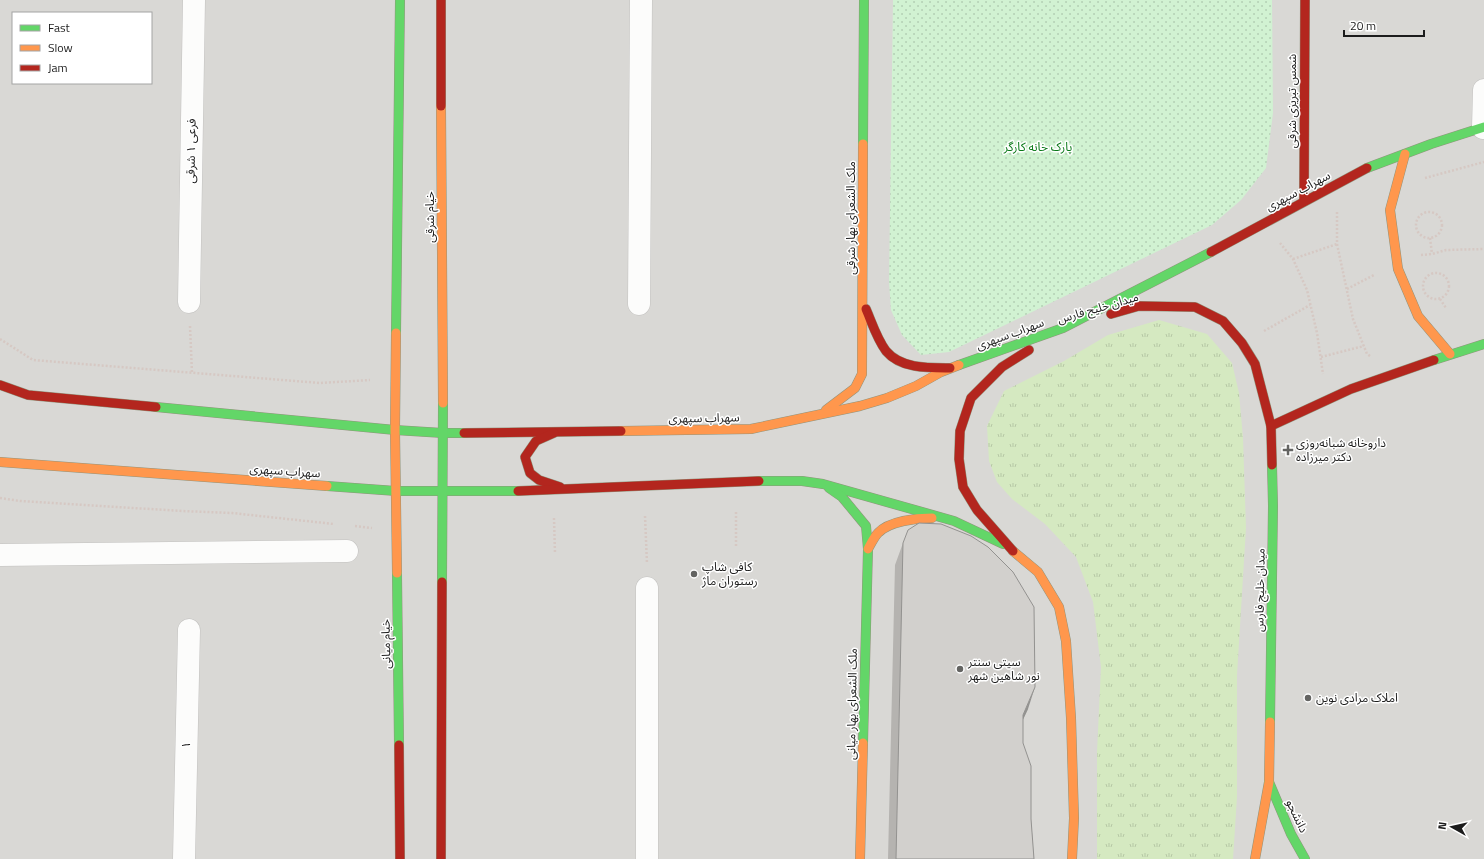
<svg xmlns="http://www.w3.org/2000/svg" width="1484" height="859" font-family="'Titillium Web','Noto Sans Arabic',sans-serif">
	<defs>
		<pattern id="grass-tufts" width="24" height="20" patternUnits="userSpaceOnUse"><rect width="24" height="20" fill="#d5e9c1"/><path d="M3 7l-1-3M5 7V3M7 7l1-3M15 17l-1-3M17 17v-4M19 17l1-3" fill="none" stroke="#b6c7a5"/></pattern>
		<pattern id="park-dots" width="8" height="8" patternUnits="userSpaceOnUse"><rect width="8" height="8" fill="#d1f2d2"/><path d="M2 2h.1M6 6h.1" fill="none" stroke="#b3cfb4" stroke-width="1.8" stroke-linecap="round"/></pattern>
	</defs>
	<rect width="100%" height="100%" fill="#eae9e4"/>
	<path fill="#d9d8d5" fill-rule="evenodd" d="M0 0H1484V859H0ZM13 13H151V83H13Z"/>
	<polygon fill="url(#grass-tufts)" points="1159,320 1207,334 1232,363 1239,393 1243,438 1246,528 1237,675 1237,797 1233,859 1097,859 1097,752 1101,667 1093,602 1076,557 1045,524 1012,499 997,482 989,461 987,426 1004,391 1064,361 1108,335"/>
	<polygon fill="url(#park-dots)" points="893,0 1272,0 1273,113 1266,168 1241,200 1212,225 949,352 921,355 902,335 891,310 889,282"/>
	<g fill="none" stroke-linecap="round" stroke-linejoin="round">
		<g stroke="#c3c2c0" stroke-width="23">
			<g id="street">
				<polyline points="1483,128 1484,90"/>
				<polyline points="189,302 194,0"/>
				<polyline points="639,304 641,0"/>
				<polyline points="0,555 347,551"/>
				<polyline points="647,588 647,859"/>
				<polyline points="184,859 189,630"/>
			</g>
		</g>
		<g stroke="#91947c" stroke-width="10">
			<g id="fast">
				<polyline points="863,144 864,0"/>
				<polyline points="1367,168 1431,144 1484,127"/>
				<polyline points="396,333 400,0"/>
				<polyline points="1434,360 1484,344"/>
				<polyline points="959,365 1063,328 1211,252"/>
				<polyline points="156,407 395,430 443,433 464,433"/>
				<polyline points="759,481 802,481 823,484 954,521 1003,544"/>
				<polyline points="327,486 396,491 518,491"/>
				<polyline points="829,488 842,497 866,526 868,549 863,743"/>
				<polyline points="397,573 399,745"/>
				<polyline points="442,582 443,403"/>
				<polyline points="1270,722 1273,506 1272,465"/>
				<polyline points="1269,782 1291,834 1305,859"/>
			</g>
		</g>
		<g stroke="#91947c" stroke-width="10">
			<g id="slow">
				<polyline points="441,106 443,403"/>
				<polyline points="1405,154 1390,210 1398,269 1418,316 1450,354"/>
				<polyline points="396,333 395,430 397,573"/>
				<polyline points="826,410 855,388 862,374 863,144"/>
				<polyline points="621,431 751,429 860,406 887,398 916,386 941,372 959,365"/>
				<polyline points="0,462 327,486"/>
				<path d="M868 549C871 544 874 537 878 533 889 521 917 518 932 518"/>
				<polyline points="1013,551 1038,572 1059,607 1066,641 1071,718 1074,818 1072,859"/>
				<polyline points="860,859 863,743"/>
				<polyline points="1255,859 1269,782 1270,722"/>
			</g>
		</g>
		<g stroke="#91947c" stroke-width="10">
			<g id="jam">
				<polyline points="441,0 441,106"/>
				<polyline points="1304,201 1305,0"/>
				<polyline points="1211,252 1367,168"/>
				<path d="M866 309C872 323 877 339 886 351 901 369 929 368 950 368"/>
				<polyline points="1111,314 1139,306 1195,307 1223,321 1242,343 1255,364 1271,426 1272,465"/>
				<polyline points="0,385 28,395 156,407"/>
				<polyline points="1271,426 1351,389 1434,360"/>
				<polyline points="464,433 621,431"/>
				<polyline points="554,433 536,441 525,457 530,473 539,480 560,487"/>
				<polyline points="518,491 759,481"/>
				<polyline points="1013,551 977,510 963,487 959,459 960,431 971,398 1002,367 1029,350"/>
				<polyline points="399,745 400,859"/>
				<polyline points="441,859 442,582"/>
			</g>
		</g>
		<g stroke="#d6c8c3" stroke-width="2.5" stroke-dasharray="2 2" stroke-linecap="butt">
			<polyline points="1425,178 1484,162"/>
			<circle cx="1429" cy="225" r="13"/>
			<polyline points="1337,212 1337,244 1353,319 1367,354 1370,356"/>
			<polyline points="1430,238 1432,254"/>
			<polyline points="1280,243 1293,259 1307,290 1317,333 1323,374"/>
			<polyline points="1421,255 1432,254 1446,250 1484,249"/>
			<polyline points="1293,259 1337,244"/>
			<circle cx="1436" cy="286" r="13"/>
			<polyline points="1347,289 1374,275"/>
			<polyline points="1440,299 1446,308"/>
			<polyline points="190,326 192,373"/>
			<polyline points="1264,331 1310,305"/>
			<polyline points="0,339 33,360 320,383 370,380"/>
			<polyline points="1321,357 1364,346"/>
			<polyline points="0,498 20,501 182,511 232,513 334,524"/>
			<polyline points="736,512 736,547"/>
			<polyline points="645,516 647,564"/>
			<polyline points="554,518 555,554"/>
			<polyline points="355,526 372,528"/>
		</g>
		<use href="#street" stroke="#fcfcfb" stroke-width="22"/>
		<use href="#fast" stroke="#63d668" stroke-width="9"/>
		<use href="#slow" stroke="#ff974d" stroke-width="9"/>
		<use href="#jam" stroke="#b3261e" stroke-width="9"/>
	</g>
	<polygon fill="#b5b3b0" points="903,543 1028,709 1023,719 1023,743 1031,819 1034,859 888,859 895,565"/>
	<polygon fill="#939290" points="1035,687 1028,709 1015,737 1023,715"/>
	<polygon fill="#d2d0cd" stroke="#939290" points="919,523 941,524 971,536 988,547 1013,572 1034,607 1035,687 1023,715 1023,743 1031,766 1031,819 1034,859 896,859 903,543 908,530"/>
	<g fill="#646462" stroke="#fff" stroke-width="1.5">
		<path d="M1286 444h4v4h4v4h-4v4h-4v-4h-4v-4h4z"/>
		<circle cx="694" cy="574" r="4"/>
		<circle cx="960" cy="669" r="4"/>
		<circle cx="1308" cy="698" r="4"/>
	</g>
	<g text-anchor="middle" stroke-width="3" stroke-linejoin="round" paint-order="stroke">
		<g font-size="12" fill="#1c1c1c" stroke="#fff">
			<text transform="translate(1292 101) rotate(-90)" y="4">شمس تبریزی شرقی</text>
			<text transform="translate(191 151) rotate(-89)" y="4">فرعی ۱ شرقی</text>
			<text transform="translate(1298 191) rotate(-28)" y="4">سهراب سپهری</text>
			<text transform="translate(430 217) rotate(-90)" y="4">خیام شرقی</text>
			<text transform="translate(851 218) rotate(-90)" y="4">ملک الشعرای بهار شرقی</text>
			<text transform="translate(1098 308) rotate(-16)" y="4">میدان خلیج فارس</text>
			<text transform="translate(1010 334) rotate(-20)" y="4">سهراب سپهری</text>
			<text transform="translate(704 418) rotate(-1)" y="4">سهراب سپهری</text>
			<text transform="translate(285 471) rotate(4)" y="4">سهراب سپهری</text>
			<text transform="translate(1260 590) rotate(-89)" y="4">میدان خلیج فارس</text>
			<text transform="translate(386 644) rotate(-91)" y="4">خیام میانی</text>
			<text transform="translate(852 704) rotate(-89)" y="4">ملک الشعرای بهار میانی</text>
			<text transform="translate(186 745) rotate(-89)" y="4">۱</text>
			<text transform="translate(1297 816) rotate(65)" y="4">دانشجو</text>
		</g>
		<g font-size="12" fill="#0a7918" stroke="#fff">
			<text x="1038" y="151">پارک خانه کارگر</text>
		</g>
		<g font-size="12" fill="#1c1c1c" stroke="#fff" text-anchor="start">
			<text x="1296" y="447">داروخانه شبانه‌روزی<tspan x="1296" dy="14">دکتر میرزاده</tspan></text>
			<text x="702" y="571">کافی شاپ<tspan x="702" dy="14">رستوران ماژ</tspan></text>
			<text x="968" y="666">سیتی سنتر<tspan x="968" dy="14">نور شاهین شهر</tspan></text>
			<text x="1316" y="702">املاک مرادی نوین</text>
		</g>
	</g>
	<rect x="12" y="12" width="140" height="72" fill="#ffffff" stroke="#a4a4a4"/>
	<rect x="20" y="25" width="20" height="6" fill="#63d668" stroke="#a4a4a4"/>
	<text x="48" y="32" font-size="12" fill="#1c1c1c">Fast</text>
	<rect x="20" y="45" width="20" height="6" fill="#ff974d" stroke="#a4a4a4"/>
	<text x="48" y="52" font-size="12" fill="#1c1c1c">Slow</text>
	<rect x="20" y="65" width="20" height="6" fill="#b3261e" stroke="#a4a4a4"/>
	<text x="48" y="72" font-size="12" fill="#1c1c1c">Jam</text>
	<g transform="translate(1452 827) rotate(278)" stroke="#ffffff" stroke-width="3" paint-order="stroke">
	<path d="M0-3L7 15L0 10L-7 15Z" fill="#1c1c1c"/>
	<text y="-6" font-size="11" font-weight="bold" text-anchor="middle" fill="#1c1c1c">N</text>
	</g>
	<path d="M1344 30v6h80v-6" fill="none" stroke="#1c1c1c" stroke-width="2"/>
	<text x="1350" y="30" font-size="12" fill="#1c1c1c" stroke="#ffffff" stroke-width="3" paint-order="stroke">20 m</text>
</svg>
